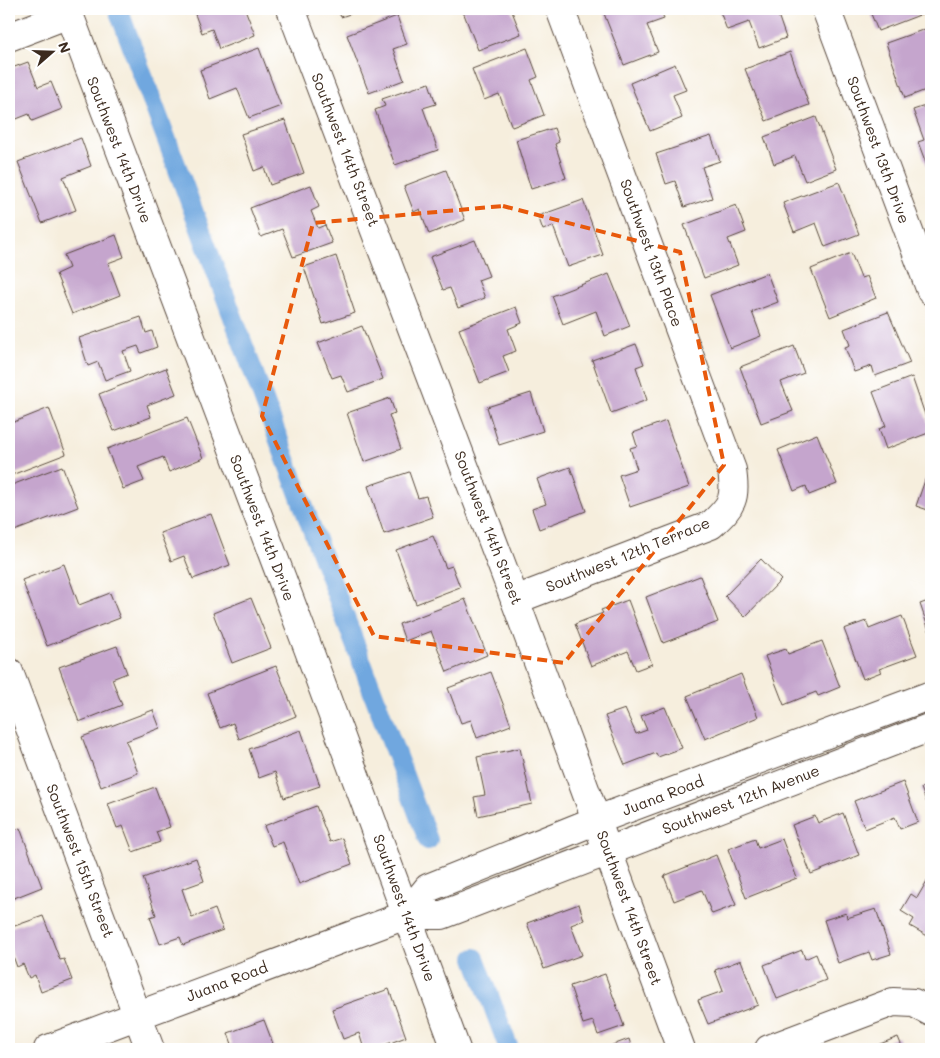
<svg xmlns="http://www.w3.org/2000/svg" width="940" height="1058" font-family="Mali,sans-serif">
	<rect width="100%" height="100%" fill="#fff"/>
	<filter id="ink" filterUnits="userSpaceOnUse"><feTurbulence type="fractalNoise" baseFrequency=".02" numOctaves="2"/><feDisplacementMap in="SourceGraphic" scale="10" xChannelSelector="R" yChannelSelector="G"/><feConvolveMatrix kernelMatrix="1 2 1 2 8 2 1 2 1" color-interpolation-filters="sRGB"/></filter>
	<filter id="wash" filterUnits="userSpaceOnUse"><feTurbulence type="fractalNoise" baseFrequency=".0096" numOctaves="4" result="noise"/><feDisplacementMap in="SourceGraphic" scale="20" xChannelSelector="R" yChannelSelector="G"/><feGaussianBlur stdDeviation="1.12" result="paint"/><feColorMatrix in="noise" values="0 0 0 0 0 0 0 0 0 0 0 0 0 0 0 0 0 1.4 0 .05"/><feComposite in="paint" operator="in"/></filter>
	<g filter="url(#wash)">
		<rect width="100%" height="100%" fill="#f6eedd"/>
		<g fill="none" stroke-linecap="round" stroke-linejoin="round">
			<g stroke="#70a7df" stroke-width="20">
				<polyline points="118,9 428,840"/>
				<polyline points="475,958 509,1049"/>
			</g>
		</g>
		<g id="blocks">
			<g fill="#c5a5cd">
				<polygon points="193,9 245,9 255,35 219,49 212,29 202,33"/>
				<polygon points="337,9 364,9 341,17"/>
				<polygon points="462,9 511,9 521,34 478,50"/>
				<polygon points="610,9 661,9 664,19 647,25 658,52 624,65 603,11"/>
				<polygon points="719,9 776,9 786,38 759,48 749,22 727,30"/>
				<polygon points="869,9 929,9 930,11 878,31"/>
				<polygon points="397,16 407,44 393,49 404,80 369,93 347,35"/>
				<polygon points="931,27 931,88 905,98 886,43"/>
				<polygon points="259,48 281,106 249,118 237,88 210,99 200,70"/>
				<polygon points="527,48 538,77 531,80 544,115 512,127 499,94 484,100 472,69"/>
				<polygon points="790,52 809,105 766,121 745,69"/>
				<polygon points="28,62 38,87 51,82 62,109 32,121 29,114 9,122 9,69"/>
				<polygon points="675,64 686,90 673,95 682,118 650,131 630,83"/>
				<polygon points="429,83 436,104 423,108 438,150 395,165 375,110 385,106 382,99"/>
				<polygon points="931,104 931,165 927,166 918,142 924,140 913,110"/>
				<polygon points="816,117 836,169 805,181 795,156 774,164 764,137"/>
				<polygon points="285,120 304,173 270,185 264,167 254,171 241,134"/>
				<polygon points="554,128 559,142 555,144 566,178 531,189 516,140"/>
				<polygon points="711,136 720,161 702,167 712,198 684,207 675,181 666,184 656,154"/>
				<polygon points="81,138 91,166 63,177 76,210 42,223 18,162"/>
				<polygon points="446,170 465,220 429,234 420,209 414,212 404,186"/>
				<polygon points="839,182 859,234 825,247 816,223 794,232 783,203"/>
				<polygon points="311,185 319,207 311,211 318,228 325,225 332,243 293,257 282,229 261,237 250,208"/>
				<polygon points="583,200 603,255 568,267 553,226 543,230 538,216"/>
				<polygon points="736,205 746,232 728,239 738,265 704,278 684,225"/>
				<polygon points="116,235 124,257 108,263 120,295 72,314 56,274 69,268 64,255"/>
				<polygon points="475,240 489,276 478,280 485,298 458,308 450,288 443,290 430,257"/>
				<polygon points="851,253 861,278 867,276 876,298 830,317 811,269"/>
				<polygon points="336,256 355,313 323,324 304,267"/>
				<polygon points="767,273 778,302 752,312 761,336 730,348 710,295"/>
				<polygon points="609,274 630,326 605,336 596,311 563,324 552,296"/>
				<polygon points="516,307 522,323 508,329 516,351 503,356 509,372 480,383 459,329"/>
				<polygon points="888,312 910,363 875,376 872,366 854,372 845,347 850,345 844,329"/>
				<polygon points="141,317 146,333 152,331 157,347 141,353 138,346 123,351 130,371 105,380 98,362 88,366 79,338"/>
				<polygon points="362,326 383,379 348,392 341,375 332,378 318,343"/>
				<polygon points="636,344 644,364 636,367 647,400 611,413 592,360"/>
				<polygon points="794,346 804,373 781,382 793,411 761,423 740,367"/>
				<polygon points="166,368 176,394 147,405 151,417 114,431 99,394"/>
				<polygon points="912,377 931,432 886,449 879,429 886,426 873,392"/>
				<polygon points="531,393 543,431 499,445 487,407"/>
				<polygon points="390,398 395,413 389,415 401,449 364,462 347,413"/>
				<polygon points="49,408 66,454 9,476 9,424"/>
				<polygon points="187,418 203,458 169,472 163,457 138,467 144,481 123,489 107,449"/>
				<polygon points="666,421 689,487 630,507 619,475 637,469 630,448 637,446 633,433"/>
				<polygon points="817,434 837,484 809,495 806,486 794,491 778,450"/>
				<polygon points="931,463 931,511 916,506"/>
				<polygon points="62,466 78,507 9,533 9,486"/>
				<polygon points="570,467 586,511 539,529 532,509 546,504 537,479"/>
				<polygon points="409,472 418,498 426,496 433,517 384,534 368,486"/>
				<polygon points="211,514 230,565 193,579 184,556 171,561 160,533"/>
				<polygon points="433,536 446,568 452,566 460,587 416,604 396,550"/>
				<polygon points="761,559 781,580 745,617 725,596"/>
				<polygon points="64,564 79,605 110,593 120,618 47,646 22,580"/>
				<polygon points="700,576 718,622 663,643 646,597"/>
				<polygon points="251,598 271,648 232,663 213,613"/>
				<polygon points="465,599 487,655 447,672 431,631 405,641 399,624"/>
				<polygon points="628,600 652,664 636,670 628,651 591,666 575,624 603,613 601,610"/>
				<polygon points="931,600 931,636 920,604"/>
				<polygon points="902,616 917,655 879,669 881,672 863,679 844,629 866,621 869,629"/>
				<polygon points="822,641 840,687 818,696 816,692 784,705 765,656 786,649 788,654"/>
				<polygon points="117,646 127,673 112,679 122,705 79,722 59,667"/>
				<polygon points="276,666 296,716 239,739 233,723 220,728 207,693"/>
				<polygon points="491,672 511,725 477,738 471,720 461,723 448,688"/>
				<polygon points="741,674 758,717 705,739 687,696"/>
				<polygon points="665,707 682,748 658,757 656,753 625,765 605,716 625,709 636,734 647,730 641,716"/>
				<polygon points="153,710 160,728 126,741 138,773 101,787 82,737"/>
				<polygon points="301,730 320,786 284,798 275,772 259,778 249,749"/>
				<polygon points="520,748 532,804 478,816 474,797 485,795 477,757"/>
				<polygon points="903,782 918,822 900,829 895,817 865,829 854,801"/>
				<polygon points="931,784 931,814 921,788"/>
				<polygon points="155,787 170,827 156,832 160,842 133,852 123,826 117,828 108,804"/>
				<polygon points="316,806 330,842 342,838 352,864 299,884 283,842 272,846 264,826"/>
				<polygon points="843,813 859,855 811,874 792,825 815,816 818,823"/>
				<polygon points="20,828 42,887 9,900 9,832"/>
				<polygon points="755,839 758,848 782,839 797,878 746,898 728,849"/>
				<polygon points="716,855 736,905 712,914 702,890 674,901 664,876"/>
				<polygon points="196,858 204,881 182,889 192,918 215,909 223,930 183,945 180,937 160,944 150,917 156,915 143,878"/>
				<polygon points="931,874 931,938 910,926 914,919 901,911 911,894 917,898"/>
				<polygon points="579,904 584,920 571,925 582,955 544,969 527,923"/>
				<polygon points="876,909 891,954 872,960 869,952 838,963 824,920 846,913 847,918"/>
				<polygon points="43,916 60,960 64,959 72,980 41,992 35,975 29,978 23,964 17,967 9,945 9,928"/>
				<polygon points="802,950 805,959 816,954 826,980 777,999 764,965"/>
				<polygon points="741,960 758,1005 708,1024 698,1000 723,991 715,970"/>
				<polygon points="605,974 624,1026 598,1035 593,1021 583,1024 570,986"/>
				<polygon points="389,989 406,1037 374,1049 364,1049 359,1033 343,1039 332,1009"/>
				<polygon points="264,1020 275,1049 219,1049 232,1044 228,1033"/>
				<polygon points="898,1037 903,1049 867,1049"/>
				<polygon points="629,1039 632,1049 602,1049"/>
			</g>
		</g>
	</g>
	<g filter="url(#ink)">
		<use href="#blocks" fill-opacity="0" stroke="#57473b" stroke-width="1"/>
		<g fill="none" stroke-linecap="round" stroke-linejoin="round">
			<g stroke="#57473b" stroke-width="30">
				<g id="minor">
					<polyline points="67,9 308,648 456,1049"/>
					<polyline points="291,9 515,600 681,1049"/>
					<polyline points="826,9 931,291"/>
					<polyline points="9,37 69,14"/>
					<path d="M515 600 711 525C733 505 736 499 732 470L560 9"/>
					<polyline points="9,672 150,1049"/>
					<polyline points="406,915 428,888 597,820 931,695"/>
					<polyline points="48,1049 406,915 442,915 931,727"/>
					<polyline points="769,1049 893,1002 914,1003 931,1012"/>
				</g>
			</g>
			<use href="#minor" stroke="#fff" stroke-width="28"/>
		</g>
	</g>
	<path fill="none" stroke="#e8590c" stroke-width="4" stroke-dasharray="10 6" stroke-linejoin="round" d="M503 206 680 252 724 465 564 663 374 636 262 416 313 223Z"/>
	<g text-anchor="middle" stroke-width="5" stroke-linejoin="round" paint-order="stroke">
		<g font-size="15" fill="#3b2a1e" stroke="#fff">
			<text transform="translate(119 150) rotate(69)" y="5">Southwest 14th Drive</text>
			<text transform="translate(345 150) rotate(69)" y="5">Southwest 14th Street</text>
			<text transform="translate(878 150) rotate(70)" y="5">Southwest 13th Drive</text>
			<text transform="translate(651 253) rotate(70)" y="5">Southwest 13th Place</text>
			<text transform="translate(262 528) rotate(69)" y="5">Southwest 14th Drive</text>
			<text transform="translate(488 528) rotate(69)" y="5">Southwest 14th Street</text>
			<text transform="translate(628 555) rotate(-22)" y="5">Southwest 12th Terrace</text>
			<text transform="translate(663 796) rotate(-21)" y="5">Juana Road</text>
			<text transform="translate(741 800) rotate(-21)" y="5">Southwest 12th Avenue</text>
			<text transform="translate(80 861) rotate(69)" y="5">Southwest 15th Street</text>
			<text transform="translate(404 908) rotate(70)" y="5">Southwest 14th Drive</text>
			<text transform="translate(629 908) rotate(70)" y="5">Southwest 14th Street</text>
			<text transform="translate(227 982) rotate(-21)" y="5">Juana Road</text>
		</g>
	</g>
	<rect width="940" height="1058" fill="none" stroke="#fff" stroke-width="30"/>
	<g transform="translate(52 52) rotate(70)" stroke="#ffffff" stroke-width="4" paint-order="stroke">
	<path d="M0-4L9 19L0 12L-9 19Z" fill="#3b2a1e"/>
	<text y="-8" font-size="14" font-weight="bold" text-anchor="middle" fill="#3b2a1e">N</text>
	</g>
</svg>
